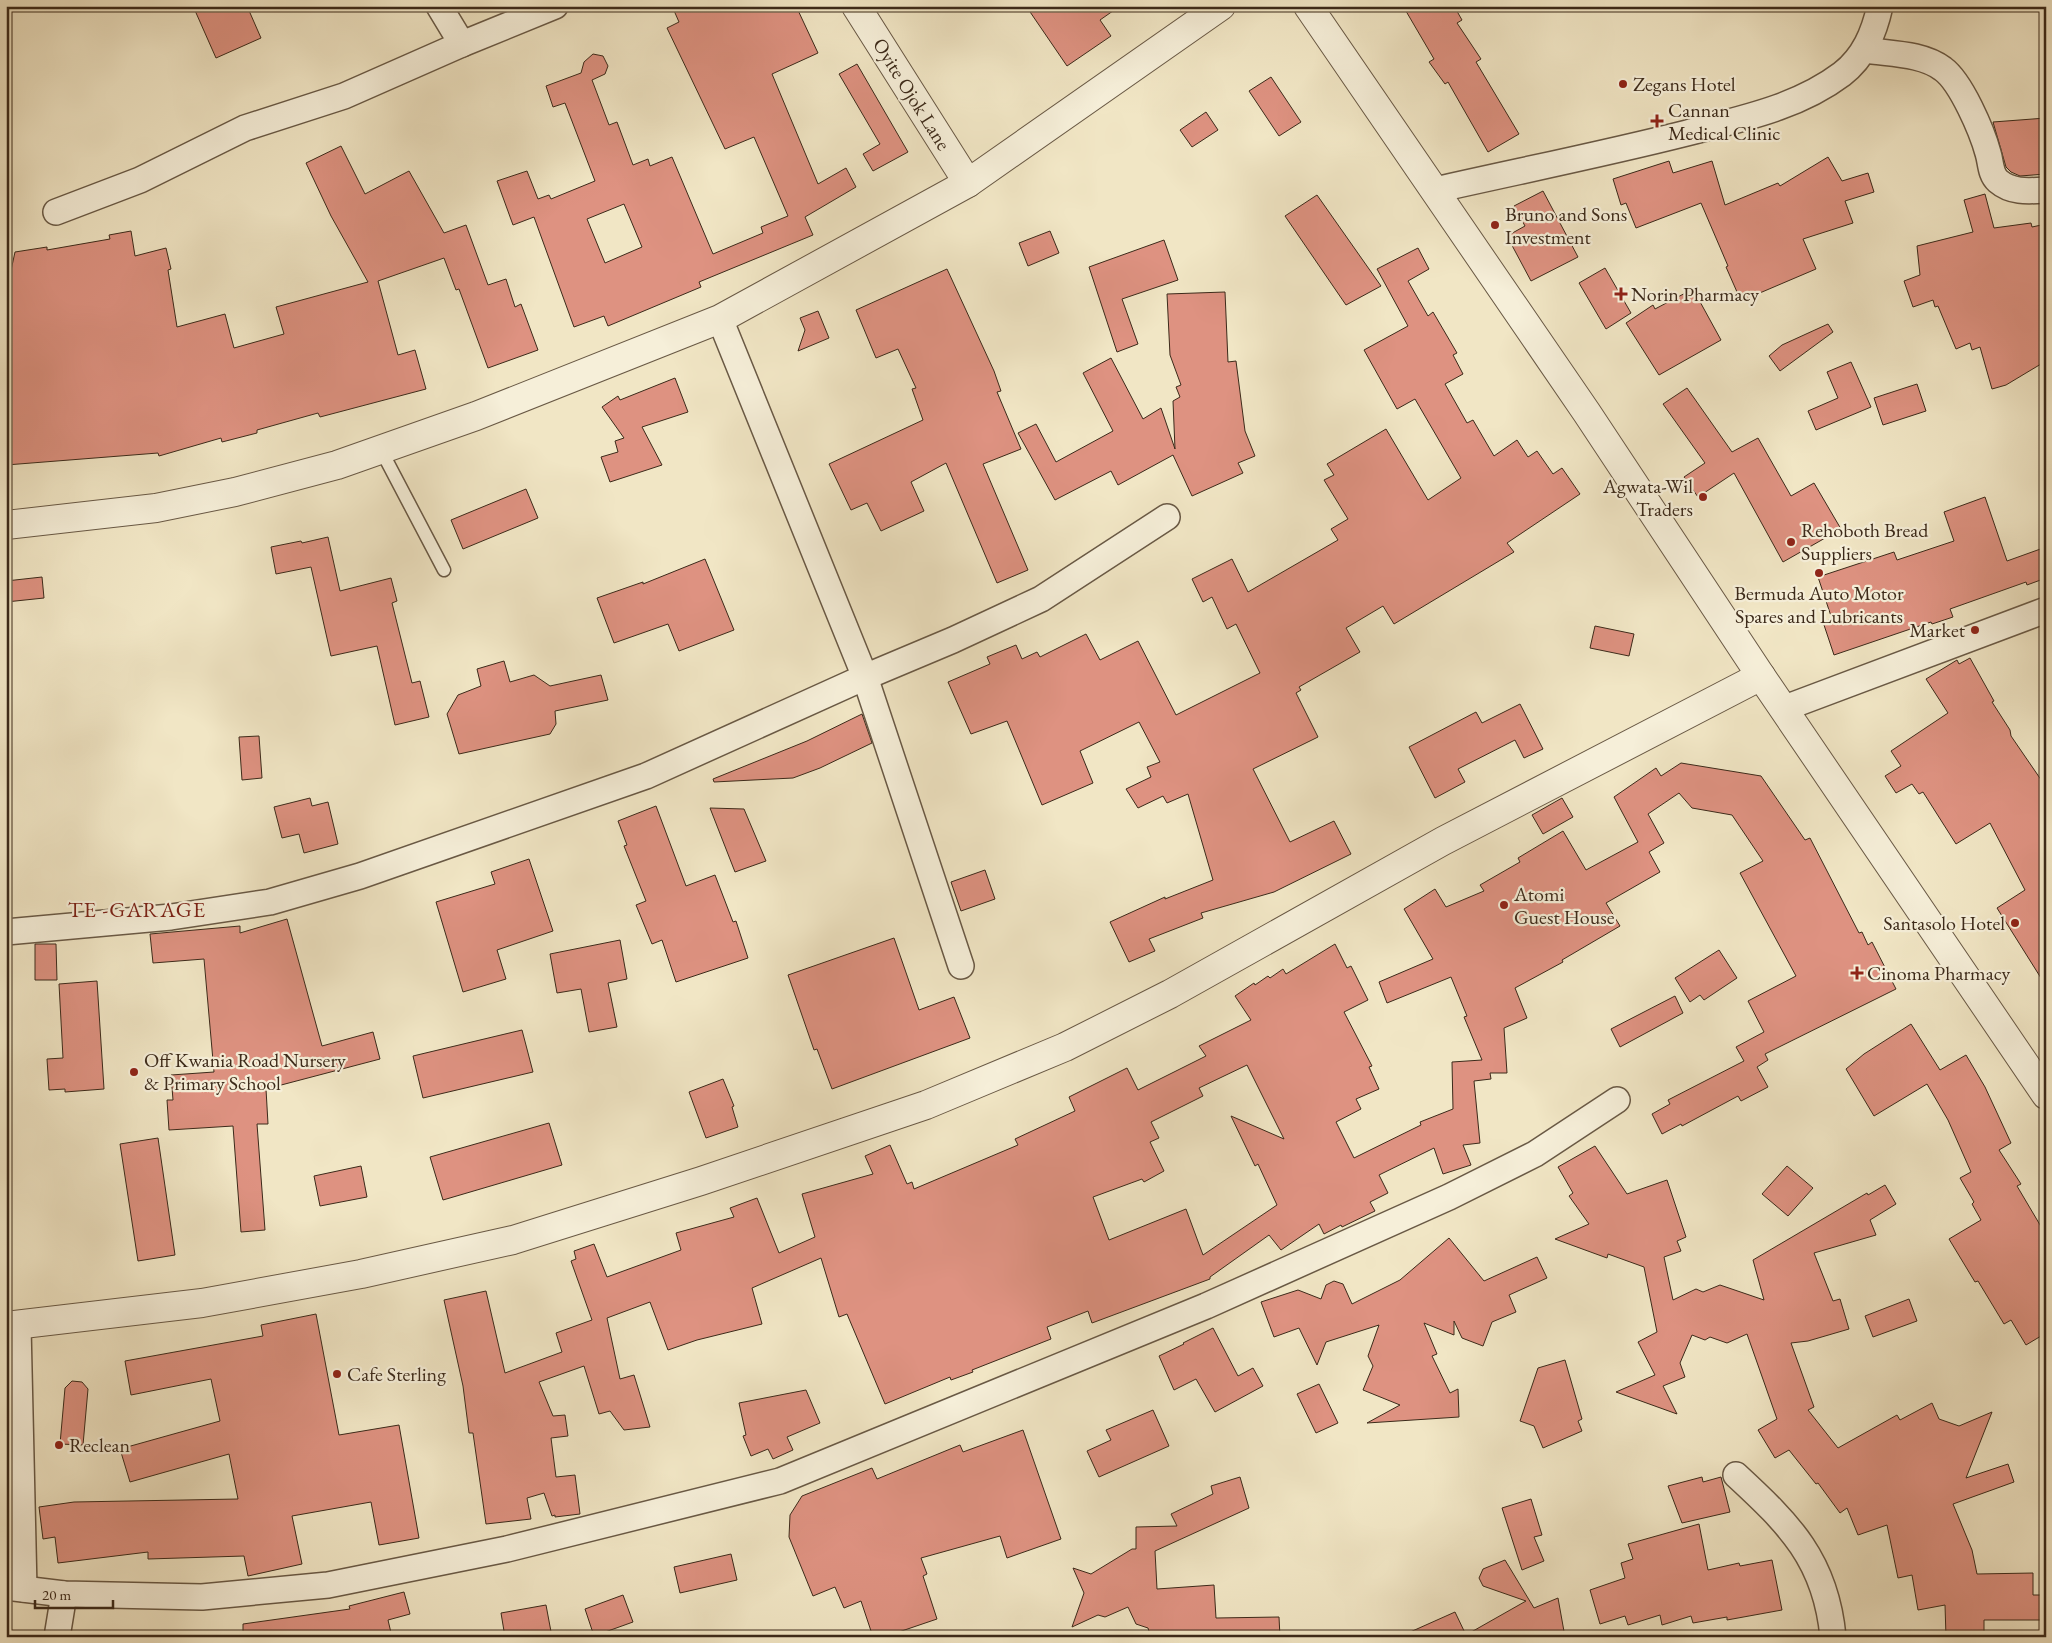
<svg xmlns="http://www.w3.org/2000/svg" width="2052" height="1643" font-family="'EB Garamond',serif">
	<rect width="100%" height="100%" fill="#f1e6c5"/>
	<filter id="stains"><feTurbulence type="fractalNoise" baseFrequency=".004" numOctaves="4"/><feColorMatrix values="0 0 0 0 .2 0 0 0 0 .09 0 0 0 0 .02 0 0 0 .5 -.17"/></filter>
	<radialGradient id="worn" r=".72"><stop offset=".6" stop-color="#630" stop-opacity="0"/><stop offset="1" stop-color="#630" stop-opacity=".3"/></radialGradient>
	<g fill="#de9281" stroke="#3c2a1a" fill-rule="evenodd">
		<polygon points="193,6 247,6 261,38 216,58"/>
		<path d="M672 6H796L818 53 772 74 818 184 846 168 856 187 805 217 813 235 699 282 701 287 608 326 604 316 574 327 534 217 513 225 497 181 527 171 538 199 549 195 551 199 595 181 565 103 553 107 546 86 581 73 584 62 593 54 603 56 608 66 605 74 592 80 609 125 617 122 633 165 648 159 650 166 672 157 713 254 763 233 761 227 788 216 754 137 725 149 667 28 679 22ZM624 204 642 247 605 263 587 219Z"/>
		<polygon points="1026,6 1120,6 1100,20 1111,36 1067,66"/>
		<polygon points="1403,6 1454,6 1462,20 1457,23 1481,59 1476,62 1519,134 1488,152 1448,82 1445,84 1429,62 1434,59"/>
		<polygon points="857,64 908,152 873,171 863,154 880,144 839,74"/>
		<polygon points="1271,77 1301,122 1279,136 1249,91"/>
		<polygon points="1206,112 1218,130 1192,147 1180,130"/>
		<polygon points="2046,118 2046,174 2020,176 2011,172 2006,167 1993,122"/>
		<polygon points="341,146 365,194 409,171 444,233 466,225 488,285 506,279 515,307 521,304 538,350 488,368 459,289 456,290 444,258 378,281 398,355 415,350 426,389 320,417 318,413 257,430 257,433 222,442 221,438 159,456 158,453 6,465 6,279 10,275 15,252 47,247 47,250 110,239 109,235 131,231 135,256 166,248 171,269 168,270 177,327 225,314 234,348 284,334 276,307 368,282 331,216 306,163"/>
		<polygon points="1828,157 1842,181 1868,173 1874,192 1845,201 1853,223 1803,239 1816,269 1741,301 1726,267 1728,266 1701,203 1636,228 1626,203 1621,205 1613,179 1669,161 1673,173 1712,161 1725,205 1778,183 1780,186"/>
		<polygon points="1543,191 1578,257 1531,281 1507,236 1525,226 1514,206"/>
		<polygon points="1985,194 1994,228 2031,223 2032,227 2046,224 2046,361 2006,385 1992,389 1980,347 1972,350 1970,343 1956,349 1938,306 1935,307 1933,300 1913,307 1904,281 1920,275 1917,246 1973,232 1964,200"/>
		<polygon points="1317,195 1381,286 1346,305 1285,216"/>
		<polygon points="1050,231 1059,253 1028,266 1019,243"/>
		<polygon points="1164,240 1178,280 1122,299 1138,344 1117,352 1089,267"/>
		<polygon points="1418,248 1429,269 1408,281 1428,316 1433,312 1457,353 1453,355 1463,374 1445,384 1467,423 1473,420 1494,456 1517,440 1528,457 1537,451 1553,474 1562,468 1580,494 1507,543 1514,552 1394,624 1383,606 1346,628 1360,652 1299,687 1301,690 1296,693 1318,737 1253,769 1290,842 1334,821 1351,854 1274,892 1201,913 1203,918 1149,939 1155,951 1129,962 1110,922 1165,897 1165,899 1213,880 1188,794 1167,803 1163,796 1138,808 1126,789 1151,777 1147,767 1160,762 1139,722 1080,751 1093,783 1042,805 1007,721 971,734 948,682 990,664 987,657 1016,645 1022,659 1037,652 1040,657 1086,634 1100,660 1138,641 1176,715 1260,673 1236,624 1227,629 1212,597 1203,602 1192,579 1232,559 1248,592 1338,540 1331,529 1348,519 1324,480 1334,475 1327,464 1386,429 1428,500 1461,478 1415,399 1397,409 1364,350 1408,326 1377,269"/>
		<polygon points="1605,268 1631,313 1606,329 1579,283"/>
		<polygon points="947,269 994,371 1001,391 997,392 1021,449 983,464 1028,570 997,583 946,463 911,482 924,511 881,531 867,503 851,510 829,464 923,420 912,389 916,388 898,349 876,358 856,310"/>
		<polygon points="1693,289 1721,340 1659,375 1626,323 1653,305 1655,309"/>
		<polygon points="1225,292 1228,362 1236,361 1245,431 1255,456 1238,463 1243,473 1192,496 1173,455 1118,485 1111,471 1055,500 1018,433 1036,424 1056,462 1113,431 1083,373 1111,358 1143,419 1161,408 1175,449 1173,401 1180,397 1176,387 1181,385 1170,355 1167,294"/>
		<polygon points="818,311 829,338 798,351 805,330 800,318"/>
		<polygon points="1828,324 1833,332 1780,371 1769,356 1782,345"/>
		<polygon points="1851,362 1871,407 1816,430 1808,411 1838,398 1827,372"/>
		<polygon points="675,378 688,412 642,427 662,465 610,482 601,457 618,452 615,441 624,438 602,407 618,396 620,400"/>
		<polygon points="1917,384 1926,411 1883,425 1874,398"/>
		<polygon points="1687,388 1732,452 1758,438 1791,496 1814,483 1841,529 1783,562 1734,473 1698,497 1684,477 1705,463 1663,404"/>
		<polygon points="526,489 538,518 463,549 451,520"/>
		<polygon points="1985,497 2007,561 2046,547 2046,578 2027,585 2026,582 1950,609 1953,617 1932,624 1931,622 1834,655 1823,622 1832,619 1818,577 1894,552 1897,560 1954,541 1944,512"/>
		<polygon points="328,537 340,591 391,578 397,601 392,603 412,683 420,681 429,717 395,725 377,646 331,656 311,567 276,574 271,547 301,541 302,543"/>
		<polygon points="705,559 734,630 679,651 668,624 614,643 597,598 643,582 643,584"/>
		<polygon points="42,577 44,598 6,602 6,581"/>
		<polygon points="1595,626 1634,634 1629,656 1590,648"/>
		<polygon points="1970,658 1994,701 1992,702 2010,730 2011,736 2046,787 2046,986 1997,908 2025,890 1990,823 1956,844 1923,792 1919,794 1912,784 1896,793 1885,776 1901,766 1891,751 1948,713 1926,679 1957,660 1959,664"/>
		<polygon points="504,661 510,682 534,675 550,686 601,675 608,700 555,711 556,724 550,734 459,754 447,714 458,695 481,686 477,669"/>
		<polygon points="1520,704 1543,749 1524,758 1515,740 1458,769 1465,782 1435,798 1409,747 1476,712 1482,723"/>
		<polygon points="862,714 872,743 820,768 793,778 714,782 713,779 807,741"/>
		<polygon points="259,736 262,778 242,780 239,737"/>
		<path d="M1681 763 1761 776 1805 840 1810 838 1859 933 1862 932 1868 945 1872 942 1896 989 1765 1054 1768 1060 1757 1067 1768 1087 1741 1101 1738 1096 1682 1126 1681 1124 1662 1134 1652 1114 1670 1104 1668 1100 1744 1061 1736 1047 1764 1032 1748 1001 1796 976 1740 873 1763 861 1732 815 1692 808 1679 793 1648 814 1664 843 1649 852 1660 872 1606 903 1620 926 1562 960 1563 962 1515 988 1527 1018 1504 1028 1507 1073H1490L1491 1079 1474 1081 1480 1143 1463 1145 1471 1165 1443 1174 1434 1148 1379 1175 1388 1193 1370 1202 1375 1211 1342 1227 1341 1225 1324 1234 1319 1224 1281 1250 1269 1235 1210 1277V1279L1092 1323 1088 1311 1047 1327 1051 1339 972 1370 973 1372 951 1380 950 1377 885 1404 847 1314 839 1317 821 1258 752 1288 762 1324 697 1340 668 1350 650 1302 607 1318 620 1379 634 1375 650 1427 624 1430 610 1411 599 1414 584 1366 539 1382 553 1416 565 1415 568 1436 551 1438 556 1477 575 1475 580 1514 555 1517V1515L552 1516 544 1493 527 1498 531 1519 486 1524 473 1433H469L463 1386 444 1300 486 1291 505 1373 562 1352 556 1333 592 1320 571 1261 576 1259 574 1251 594 1244 607 1277 681 1250 676 1233 734 1217 730 1208 757 1198 779 1253 815 1237 802 1194 873 1174 865 1156 890 1145 907 1184 912 1182 914 1189 1018 1145 1015 1139 1075 1111 1069 1097 1127 1068 1138 1090 1206 1056 1199 1046 1251 1020 1235 996 1254 983 1255 985 1268 976 1270 978 1283 969 1286 974 1335 944 1347 968 1351 966 1368 1000 1344 1012 1372 1066 1369 1067 1379 1089 1356 1099 1361 1109 1336 1122 1354 1158 1421 1125 1420 1122 1453 1109 1452 1062 1482 1060 1464 1017 1467 1016 1451 977 1387 1003 1379 982 1433 959 1404 909 1435 889 1446 907 1484 891 1480 885 1520 862 1518 858 1563 831 1586 870 1638 842 1614 797 1656 768 1661 776ZM1247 1065 1284 1139 1231 1116 1255 1166 1258 1164 1277 1205 1203 1255 1186 1209 1109 1240 1093 1197 1142 1179 1144 1182 1164 1171 1150 1142 1159 1138 1151 1122 1203 1096 1199 1088Z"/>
		<polygon points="310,798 312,806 328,802 338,844 304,853 299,834 282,838 274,807"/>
		<polygon points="1562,798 1573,817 1543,834 1532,815"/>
		<polygon points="656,806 686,886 715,875 733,922 736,921 748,958 676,982 662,940 652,944 636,905 646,901 624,846 627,845 618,821"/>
		<polygon points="710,808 744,809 766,861 735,872"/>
		<polygon points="529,859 553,931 497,950 506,979 463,992 436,902 495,884 491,872"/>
		<polygon points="985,870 995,899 961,911 951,882"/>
		<polygon points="287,919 322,1046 373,1032 380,1059 266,1089 268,1124 257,1124 265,1230 241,1232 233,1126 169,1130 167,1100 173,1100 171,1075 214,1072 204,959 153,963 150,934 240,926 240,933"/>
		<polygon points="894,938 919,1010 954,997 970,1038 832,1089 817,1049 814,1050 788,975"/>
		<polygon points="620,940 627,979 608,983 617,1027 589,1032 581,989 557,993 550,954"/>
		<polygon points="35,944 56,944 57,980 35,980"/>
		<polygon points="1719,950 1737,978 1704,1000 1700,995 1690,1002 1675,978"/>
		<polygon points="97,981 104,1089 65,1092 65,1089 49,1090 47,1059 63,1058 59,984"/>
		<polygon points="1675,996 1683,1013 1620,1047 1611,1029"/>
		<polygon points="1911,1024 1940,1070 1966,1055 1985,1087 2011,1143 1999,1150 2021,1184 2017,1186 2046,1235 2046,1333 2026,1345 2011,1320 2004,1324 1978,1281 1975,1282 1949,1239 1981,1220 1972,1204 1974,1202 1960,1178 1971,1172 1948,1120 1927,1084 1874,1116 1846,1069 1864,1054"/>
		<polygon points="522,1030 533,1072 423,1098 413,1056"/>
		<polygon points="723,1079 734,1106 732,1107 738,1127 706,1138 689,1092"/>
		<polygon points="549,1123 562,1165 443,1200 430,1157"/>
		<polygon points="158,1138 175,1255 138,1261 120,1144"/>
		<polygon points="1595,1146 1627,1194 1667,1180 1686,1237 1677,1241 1681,1251 1664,1257 1673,1300 1696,1289 1703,1292 1720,1285 1764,1300 1753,1260 1867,1193 1868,1195 1885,1185 1896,1204 1870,1220 1876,1235 1814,1253 1833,1301 1840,1299 1849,1329 1808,1341 1791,1343 1814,1407 1808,1410 1838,1448 1897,1415 1900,1420 1932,1403 1939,1419 1959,1426 1992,1412 1966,1478 2008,1464 2014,1482 1953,1504 1972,1550 1977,1574 2033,1573 2033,1595 2046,1595 2046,1620 1984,1620 1984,1637 1946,1637 1945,1605 1918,1610 1912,1575 1898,1578 1887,1525 1858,1535 1847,1508 1840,1513 1818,1483 1816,1484 1789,1450 1775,1458 1758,1430 1777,1419 1747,1334 1727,1343 1710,1337 1705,1340 1692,1335 1680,1363 1685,1377 1663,1386 1677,1414 1616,1392 1655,1375 1638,1342 1657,1332 1644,1267 1608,1254 1607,1258 1555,1239 1589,1224 1569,1196 1573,1193 1558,1167"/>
		<polygon points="361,1166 367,1197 320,1206 314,1176"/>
		<polygon points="1787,1166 1813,1188 1788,1216 1762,1194"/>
		<polygon points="1449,1238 1484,1281 1537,1257 1547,1278 1509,1295 1516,1312 1492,1322 1483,1346 1462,1338 1454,1321 1454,1335 1424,1323 1437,1354 1432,1356 1450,1393 1458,1389 1459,1417 1367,1423 1400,1405 1363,1390 1373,1366 1368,1356 1379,1325 1326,1342 1317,1365 1299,1328 1274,1337 1261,1302 1298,1290 1321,1299 1326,1285 1334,1281 1343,1284 1352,1304 1400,1280"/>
		<polygon points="1909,1299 1917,1321 1873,1337 1865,1316"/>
		<polygon points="316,1314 339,1435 399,1425 419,1538 379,1545 371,1502 292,1516 302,1564 248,1576 244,1556 148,1559 148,1552 58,1563 55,1537 43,1539 39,1507 74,1502 238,1499 229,1454 130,1482 120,1449 220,1421 211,1379 131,1395 125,1361 263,1336 261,1325"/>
		<polygon points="1213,1328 1238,1376 1253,1368 1263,1386 1215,1412 1196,1379 1174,1390 1159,1356 1184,1344 1183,1343"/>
		<polygon points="1565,1360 1582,1419 1578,1421 1582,1431 1543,1448 1534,1426 1520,1421 1538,1368"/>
		<polygon points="72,1381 82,1382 88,1389 83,1445 60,1444 65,1388"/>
		<polygon points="1319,1384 1338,1423 1316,1433 1297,1394"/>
		<polygon points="806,1390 820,1423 787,1437 793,1450 773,1459 768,1449 751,1456 743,1436 746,1435 739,1403"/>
		<polygon points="1153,1410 1169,1446 1099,1477 1087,1451 1111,1440 1106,1430"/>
		<polygon points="1023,1430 1061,1539 1007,1558 1000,1536 921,1558 927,1574 923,1576 937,1619 884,1637 873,1637 861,1601 844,1608 835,1587 813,1596 789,1537 790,1515 802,1496 872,1468 877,1479 960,1445 963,1452"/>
		<polygon points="1240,1477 1249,1508 1155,1551 1157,1589 1214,1585 1216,1618 1279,1617 1280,1637 1151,1637 1148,1628 1136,1624 1128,1607 1105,1617 1098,1615 1072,1627 1084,1593 1073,1568 1091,1574 1132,1549 1136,1549 1136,1527 1177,1526 1171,1514 1213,1494 1211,1486"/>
		<polygon points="1702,1477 1703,1482 1721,1477 1730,1512 1682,1523 1668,1486"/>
		<polygon points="1531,1499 1542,1535 1534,1537 1544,1561 1522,1570 1502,1508"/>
		<polygon points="1699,1524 1708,1570 1739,1563 1740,1566 1772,1560 1782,1610 1727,1620 1727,1617 1693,1623 1691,1616 1662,1625 1660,1615 1628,1625 1625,1616 1600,1624 1590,1590 1625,1578 1621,1563 1633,1559 1628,1544"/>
		<polygon points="731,1554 737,1580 680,1593 674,1567"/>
		<polygon points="1505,1560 1534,1608 1558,1598 1565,1637 1399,1637 1455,1612 1466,1635 1526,1601 1483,1586 1479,1578 1483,1569"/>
		<polygon points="404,1592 410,1614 388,1620 392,1637 243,1637 243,1624 350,1609 349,1606"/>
		<polygon points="623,1595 633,1622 594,1636 585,1609"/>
		<polygon points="546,1605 552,1637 505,1637 501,1613"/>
	</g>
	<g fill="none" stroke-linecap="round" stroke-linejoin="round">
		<g stroke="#695945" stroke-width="15">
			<polyline id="service" points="381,450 444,570"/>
		</g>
		<g stroke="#695945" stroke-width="28">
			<g id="minor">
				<polyline points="439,6 462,44"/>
				<path d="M1865 50C1889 54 1922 53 1943 69 1961 82 1982 131 1988 153 1991 162 1990 174 1998 181 2012 193 2029 191 2046 190"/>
				<path d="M1435 190C1519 171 1604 154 1687 133 1740 119 1797 108 1842 74 1864 57 1874 33 1880 6"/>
				<polyline points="56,212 140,180 245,128 344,96 462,44 555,6"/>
				<polyline points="720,319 865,677 961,966"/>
				<polyline points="1785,708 2046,610"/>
				<polyline points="6,932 171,917 270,902 360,876 646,776 865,677 953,640 1041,599 1167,517"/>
				<polyline points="18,1326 24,1589"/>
				<path d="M1736 1475C1789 1524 1826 1560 1833 1637"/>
				<polyline points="6,1587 64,1594 202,1597 328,1585 507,1549 780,1481 1206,1306 1449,1197 1535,1154 1617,1100"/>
				<polyline points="57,1637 64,1594"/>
			</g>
		</g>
		<g stroke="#695945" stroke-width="30">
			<g id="tertiary">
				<polyline points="856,6 968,183"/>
				<polyline points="1308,6 1587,413 1761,676 2046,1095"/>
				<polyline points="6,525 156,508 235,492 337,465 476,416 720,319 968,183 1221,6"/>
				<polyline points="6,1326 202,1303 361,1274 513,1240 701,1181 926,1105 1065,1047 1170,994 1443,841 1761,676"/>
			</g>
		</g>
		<use href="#service" stroke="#f6efd9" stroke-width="12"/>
		<use href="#minor" stroke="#f6efd9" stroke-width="25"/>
		<use href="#tertiary" stroke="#f6efd9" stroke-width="28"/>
	</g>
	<g fill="#8f2418" stroke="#f6efd9" stroke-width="2">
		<circle cx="1623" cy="84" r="5"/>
		<path d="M1654.5 113.5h5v5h5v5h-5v5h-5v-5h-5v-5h5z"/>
		<circle cx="1495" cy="225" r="5"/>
		<path d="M1618.5 286.5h5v5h5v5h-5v5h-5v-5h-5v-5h5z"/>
		<circle cx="1703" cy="497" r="5"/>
		<circle cx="1791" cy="542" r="5"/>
		<circle cx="1819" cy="573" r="5"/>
		<circle cx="1975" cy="630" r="5"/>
		<circle cx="1504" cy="905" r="5"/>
		<circle cx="2015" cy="923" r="5"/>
		<path d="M1854.5 965.5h5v5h5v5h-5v5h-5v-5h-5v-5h5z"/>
		<circle cx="134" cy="1072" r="5"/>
		<circle cx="337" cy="1374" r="5"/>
		<circle cx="59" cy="1445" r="5"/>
	</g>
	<g text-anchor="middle" stroke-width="4.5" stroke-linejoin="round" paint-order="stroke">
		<g font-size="20" fill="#3c2a1a" stroke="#f6efd9" text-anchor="start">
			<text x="1633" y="91">Zegans Hotel</text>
			<text x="1668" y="117">Cannan<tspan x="1668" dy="23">Medical Clinic</tspan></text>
			<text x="1505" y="221">Bruno and Sons<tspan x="1505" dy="23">Investment</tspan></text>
			<text x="1631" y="301">Norin Pharmacy</text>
			<text x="1693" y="493" text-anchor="end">Agwata-Wil<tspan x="1693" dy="23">Traders</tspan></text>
			<text x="1801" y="537">Rehoboth Bread<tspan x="1801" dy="23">Suppliers</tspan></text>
			<text x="1819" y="600" text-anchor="middle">Bermuda Auto Motor<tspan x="1819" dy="23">Spares and Lubricants</tspan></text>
			<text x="1965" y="637" text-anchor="end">Market</text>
			<text x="1514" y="901">Atomi<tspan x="1514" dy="23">Guest House</tspan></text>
			<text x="2005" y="930" text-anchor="end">Santasolo Hotel</text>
			<text x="1867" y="980">Cinoma Pharmacy</text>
			<text x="144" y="1067">Off Kwania Road Nursery<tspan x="144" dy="23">&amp; Primary School</tspan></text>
			<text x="347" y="1381">Cafe Sterling</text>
			<text x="69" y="1452">Reclean</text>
		</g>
		<g font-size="20" fill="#3c2a1a" stroke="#f6efd9">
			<text transform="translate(912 94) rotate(58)" y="7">Oyite Ojok Lane</text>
		</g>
		<g font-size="22" letter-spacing="1" fill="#7a1f14" stroke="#f6efd9">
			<text x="137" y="917">TE -GARAGE</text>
		</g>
	</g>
	<rect width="2052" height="1643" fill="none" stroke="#f1e6c5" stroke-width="25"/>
	<rect x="8" y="8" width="2037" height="1628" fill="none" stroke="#3c2a1a" stroke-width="2.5"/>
	<rect x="12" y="12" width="2027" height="1618" fill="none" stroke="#3c2a1a"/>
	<path d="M35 1600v8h78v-8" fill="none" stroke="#3c2a1a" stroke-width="2.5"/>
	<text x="42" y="1600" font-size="15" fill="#3c2a1a" stroke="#f6efd9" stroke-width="4" paint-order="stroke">20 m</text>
	<rect width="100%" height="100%" filter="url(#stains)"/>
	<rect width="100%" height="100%" fill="url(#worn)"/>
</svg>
